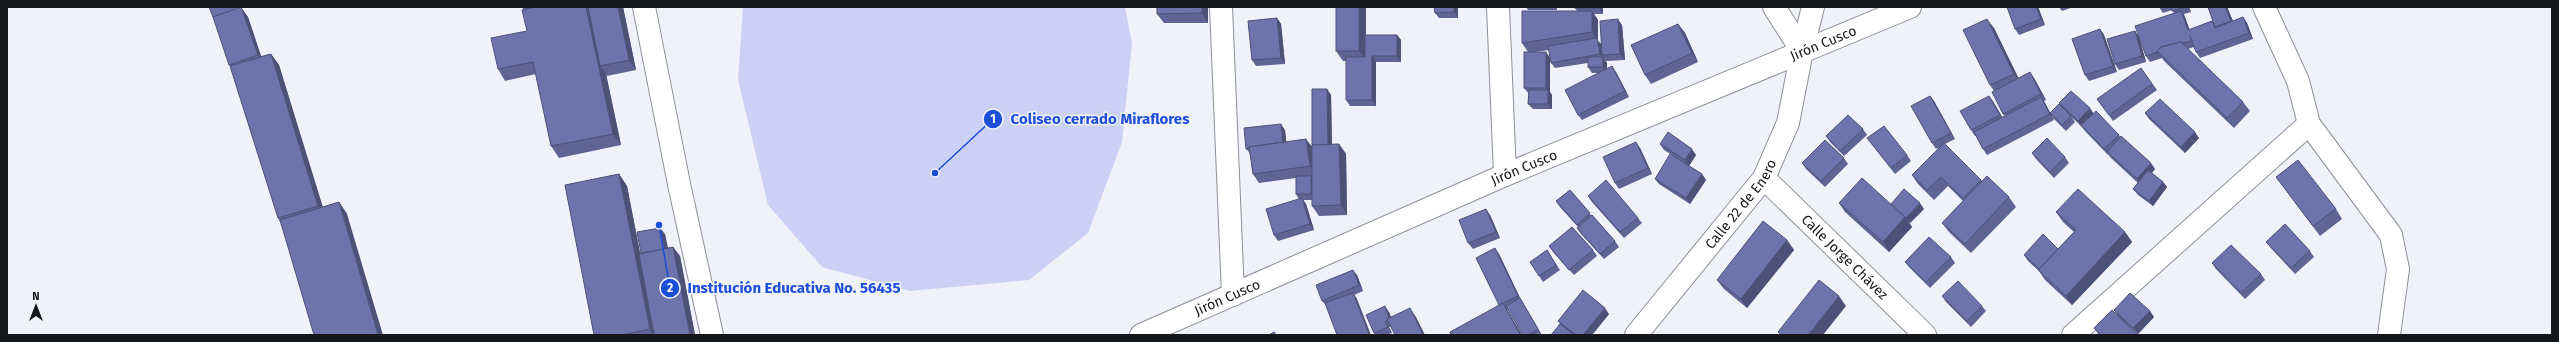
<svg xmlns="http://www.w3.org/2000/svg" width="2559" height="342" font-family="'Fira Sans',sans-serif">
	<rect width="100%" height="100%" fill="#f0f2fa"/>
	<polygon fill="#cbd1f5" points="743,7 1125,7 1132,43 1122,142 1088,233 1029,280 910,291 822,267 768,205 738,80"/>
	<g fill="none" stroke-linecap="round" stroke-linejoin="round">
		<g stroke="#8e8f97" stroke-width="24">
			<g id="minor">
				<polyline points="644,7 679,184 712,335"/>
				<polyline points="1221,7 1233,295"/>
				<polyline points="1498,7 1505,175"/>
				<polyline points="1774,7 1802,51"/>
				<polyline points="2264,7 2298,81 2309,124 2391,235 2398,269 2389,335"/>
				<path id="s1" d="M1764 178 1925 335"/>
				<path id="s2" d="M1141 335 1505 175 1910 7"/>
				<path id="s3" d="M1636 335 1764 178 1788 123 1802 51 1813 7"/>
				<polyline points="2073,335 2309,124"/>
			</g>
		</g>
		<use href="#minor" stroke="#fff" stroke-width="22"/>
	</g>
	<g fill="#5e6493">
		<polygon points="522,7 623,7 636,70 607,76 606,74 621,145 559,158 551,146 536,74 505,81 498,69 527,31 523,9"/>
		<polygon points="1208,7 1208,23 1164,23 1157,14"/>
		<polygon points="1366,7 1366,35 1397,35 1401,40 1401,62 1376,62 1376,106 1350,106 1346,100 1346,61 1343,61 1336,51"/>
		<polygon points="1458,7 1458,18 1439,18 1435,13"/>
		<polygon points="1526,7 1557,7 1557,10 1528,10"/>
		<polygon points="1603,7 1603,14 1594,14 1598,20 1598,41 1601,44 1602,48 1622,25 1625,60 1606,61 1603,57 1607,63 1607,69 1616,72 1629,97 1582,120 1578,115 1599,73 1592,73 1588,67 1588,63 1555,68 1551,63 1549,50 1535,52 1546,52 1550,58 1550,92 1552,95 1552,109 1533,109 1528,104 1529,94 1524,88 1528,52 1522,43 1577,11 1575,8"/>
		<polygon points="2007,7 2038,7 2045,25 2019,35 2015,29"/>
		<polygon points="2059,7 2073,7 2062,11"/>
		<polygon points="2159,7 2189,7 2191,12 2184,14 2185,17 2189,30 2212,21 2215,26 2208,7 2227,7 2233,21 2243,17 2247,23 2253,39 2200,58 2196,52 2194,47 2188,49 2243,102 2250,111 2234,128 2164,61 2162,58 2150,62 2146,56 2174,13 2172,10 2163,13"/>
		<polygon points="237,8 248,17 261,56 271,54 279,65 322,207 339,202 347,214 280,222 278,218 231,67 229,65"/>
		<polygon points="1277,18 1281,24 1285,64 1256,66 1252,60"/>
		<polygon points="1678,24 1685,33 1698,62 1651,84 1645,75"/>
		<polygon points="1994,28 2018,78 2034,78 2046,100 2044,101 2054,120 1987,155 1983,149 1976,136 1975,136 1971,130 1989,96 2002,117 2005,116 2003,114 1994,91 1990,85"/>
		<polygon points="2100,29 2104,35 2117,72 2089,81 2085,75"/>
		<polygon points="2135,31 2139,37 2146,62 2119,70 2115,64"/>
		<polygon points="2141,68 2157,90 2113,121 2097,99"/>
		<polygon points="1327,89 1331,95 1332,145 1339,144 1346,154 1347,215 1319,216 1312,206 1312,200 1303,200 1306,204 1314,230 1278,241 1274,235 1299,199 1296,194 1296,178 1259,183 1253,174 1250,153 1246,149 1285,130 1286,142 1312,147"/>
		<polygon points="1930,96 1934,101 1955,139 1945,144 1982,181 2009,197 2016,207 1971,253 1949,232 1942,223 1963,201 1948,186 1934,200 1918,184 1912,175 1940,147 1936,149 1932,143"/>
		<polygon points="2059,103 2093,113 2119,135 2120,137 2155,169 2152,173 2163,182 2167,187 2153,206 2138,195 2133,189 2138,183 2111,158 2108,154 2108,155 2085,131 2082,127 2063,109"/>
		<polygon points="2050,113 2071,116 2075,122 2066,131 2054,119"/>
		<polygon points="2145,113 2199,138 2185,153 2149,119"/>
		<polygon points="1863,129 1867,135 1844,156 1830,142 1826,136"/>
		<polygon points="1867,138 1907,155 1911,161 1895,174"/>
		<polygon points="1660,144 1696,155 1689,166 1702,174 1706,180 1690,204 1659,184 1655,179 1683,162 1664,150"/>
		<polygon points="1640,148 1652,174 1619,189 1615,183"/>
		<polygon points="2032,153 2065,157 2069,163 2054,178 2036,159"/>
		<polygon points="1844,158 1848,164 1825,187 1806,169 1802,163"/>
		<polygon points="619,174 627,186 640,253 665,234 668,248 673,247 680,256 695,335 594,335"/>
		<polygon points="2276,177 2336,209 2342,219 2320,236"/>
		<polygon points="1570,190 1591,215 1615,241 1619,247 1604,259 1581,234 1577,228 1578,227 1560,207 1556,201"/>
		<polygon points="1588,196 1638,218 1642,223 1624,238 1592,202"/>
		<polygon points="1839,203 1893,206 1924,209 1910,223 1909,222 1912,227 1889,252 1845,212"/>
		<polygon points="2056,212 2125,232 2132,242 2072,305 2045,280 2039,271 2028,261 2024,255 2058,249 2074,232 2063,222"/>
		<polygon points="1490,215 1500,238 1473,249 1468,243"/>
		<polygon points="1787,240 1794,250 1747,308 1724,289 1717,280"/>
		<polygon points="2266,242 2310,251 2314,257 2295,274 2271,248"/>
		<polygon points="1549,246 1593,250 1597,256 1574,275 1553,252"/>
		<polygon points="1547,250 1560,270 1543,282 1530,262"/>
		<polygon points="1499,254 1521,300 1542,335 1523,335 1508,309 1507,310 1522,335 1451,335 1499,305"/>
		<polygon points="1951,257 1955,263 1930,288 1909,267 1905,262"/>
		<polygon points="2212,263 2261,274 2265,280 2245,299 2216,269"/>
		<polygon points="1357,275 1363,291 1354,295 1357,299 1326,305 1322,301"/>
		<polygon points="1942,296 1982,306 1986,311 1971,327 1946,302"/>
		<polygon points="2114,310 2154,317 2138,334 2127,324 2138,335 2099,335 2094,328 2117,314"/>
		<polygon points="1389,312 1391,317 1416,317 1389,327 1392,333 1387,335 1376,335 1374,333"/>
		<polygon points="1609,314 1592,335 1551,335 1560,324 1558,321"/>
	</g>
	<g fill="#4c5178">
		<polygon points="241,7 248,17 264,65 258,55"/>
		<polygon points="586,7 591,7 600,66 606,74 621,145 613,134"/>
		<polygon points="618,7 623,7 636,70 629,60"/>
		<polygon points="1202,7 1208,7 1208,23 1202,13"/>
		<polygon points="1359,7 1366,7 1366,61 1359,51"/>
		<polygon points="1454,7 1458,7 1458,18 1454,12"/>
		<polygon points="1599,7 1603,7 1603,14 1599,8"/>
		<polygon points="2036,7 2038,7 2045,25 2041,19"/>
		<polygon points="2187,7 2189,7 2191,12"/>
		<polygon points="2225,7 2227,7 2235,26 2231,21"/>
		<polygon points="1592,11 1598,20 1598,41 1601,44 1603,55 1602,55 1607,63 1607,73 1603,67 1603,58 1600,54 1597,40 1592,32"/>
		<polygon points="2181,11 2185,17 2192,36 2188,30"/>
		<polygon points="2243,17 2247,23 2253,39 2249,33"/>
		<polygon points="1277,18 1281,24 1285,64 1281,58"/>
		<polygon points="1618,19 1622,25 1625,60 1620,54"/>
		<polygon points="1987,19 1994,28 2021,83 2014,74"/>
		<polygon points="1678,24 1685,33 1698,62 1692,53"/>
		<polygon points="2100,29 2104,35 2117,72 2113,66"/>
		<polygon points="2135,31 2139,37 2146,62 2142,56"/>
		<polygon points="1397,35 1401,40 1401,62 1397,56"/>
		<polygon points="1546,52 1550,58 1550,92 1552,95 1552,109 1548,104 1548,91 1546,88"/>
		<polygon points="271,54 279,65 326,217 318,206"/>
		<polygon points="1372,56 1376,62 1376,106 1372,100"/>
		<polygon points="1612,66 1616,72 1629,97 1625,91"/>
		<polygon points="2030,72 2034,78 2046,100 2041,94"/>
		<polygon points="1327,89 1331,95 1332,152 1328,146"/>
		<polygon points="1930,96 1934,101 1955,139 1951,133"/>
		<polygon points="1989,96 1993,101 2004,120 2000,115"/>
		<polygon points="2041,97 2045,103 2054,120 2050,114"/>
		<polygon points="2090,108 2094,114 2082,127 2078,121"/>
		<polygon points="1281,124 1285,130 1287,150 1283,144"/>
		<polygon points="2195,132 2199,138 2185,153 2181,147"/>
		<polygon points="1306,139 1313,148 1316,175 1310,166"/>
		<polygon points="1636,142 1640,148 1652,174 1648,168"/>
		<polygon points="1339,144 1346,154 1347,215 1341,205"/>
		<polygon points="1692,149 1696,155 1689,166 1685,160"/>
		<polygon points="2151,163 2155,169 2141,185 2137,179"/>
		<polygon points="619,174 627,186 656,335 653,335 650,329"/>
		<polygon points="1702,174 1706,180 1690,204 1686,198"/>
		<polygon points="1311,176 1315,182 1315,200 1311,194"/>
		<polygon points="2163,182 2167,187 2153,206 2149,201"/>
		<polygon points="1302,198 1306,204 1314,230 1310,224"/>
		<polygon points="339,202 347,214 383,335 378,335"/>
		<polygon points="1920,203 1924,209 1910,223 1906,218"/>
		<polygon points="1486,209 1490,215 1500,238 1496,232"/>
		<polygon points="1905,217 1912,227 1889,252 1883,242"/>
		<polygon points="660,228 665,234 669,256 665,251"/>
		<polygon points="2125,232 2132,242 2072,305 2066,296"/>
		<polygon points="1787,240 1794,250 1747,308 1741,299"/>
		<polygon points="673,247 680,256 695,335 690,335"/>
		<polygon points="1495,248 1499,254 1521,300 1542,335 1518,296"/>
		<polygon points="1353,270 1357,275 1363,291 1359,285"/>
		<polygon points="1353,293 1357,299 1371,335 1369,335"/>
		<polygon points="1839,296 1846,306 1823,335 1808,335"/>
		<polygon points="1503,303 1509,313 1522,335 1521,335 1520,334"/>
		<polygon points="1385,306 1389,312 1394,325 1390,320"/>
		<polygon points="1410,308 1416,317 1425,335 1423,335"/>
		<polygon points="1605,308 1609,314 1592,335 1583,335"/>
		<polygon points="2150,311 2154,317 2138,334 2133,328"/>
		<polygon points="1385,321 1389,327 1392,333 1388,327"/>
	</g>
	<g fill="#6d74ab" stroke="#4c5178">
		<polygon points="209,7 234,7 235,9 213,17"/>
		<polygon points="241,7 258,55 229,65 213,17"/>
		<polygon points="535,7 586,7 613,134 551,146 533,62 498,69 491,38 527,31 522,10"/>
		<polygon points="588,7 618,7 629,60 600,66"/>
		<polygon points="1157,7 1202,7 1202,13 1157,14"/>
		<rect x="1336" y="7" width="23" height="44"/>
		<polygon points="1434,7 1454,7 1454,12 1435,13"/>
		<rect x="1575" y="7" width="24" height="1"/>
		<polygon points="2007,7 2036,7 2041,19 2015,29"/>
		<polygon points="2171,7 2185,7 2172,11"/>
		<polygon points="2208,7 2225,7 2231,21 2215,27"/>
		<polygon points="1522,11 1592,11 1592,32 1522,43"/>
		<polygon points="2181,11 2188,30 2212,21 2215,28 2243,17 2249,33 2196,52 2190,36 2191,41 2183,43 2181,42 2161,47 2157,51 2158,52 2146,56 2135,26"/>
		<polygon points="1277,18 1281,58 1252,60 1248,21"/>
		<polygon points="1618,19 1620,54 1602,55 1600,21"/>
		<polygon points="1987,19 2014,74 1990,85 1963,30"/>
		<polygon points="1678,24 1692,53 1645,75 1631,45"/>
		<polygon points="2100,29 2113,66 2085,75 2072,39"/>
		<polygon points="2135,31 2142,56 2115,64 2107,39"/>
		<polygon points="1365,35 1397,35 1397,56 1372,56 1372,100 1346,100 1346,57 1365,57"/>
		<polygon points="1597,38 1600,54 1551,63 1548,46"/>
		<polygon points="2181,42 2243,102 2227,118 2157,51 2161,47"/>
		<rect x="1524" y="52" width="22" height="36"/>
		<polygon points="271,54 318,206 278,218 230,66"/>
		<rect x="1588" y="57" width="15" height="10"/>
		<polygon points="1612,66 1625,91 1578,115 1565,90"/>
		<polygon points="2141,68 2152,84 2109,115 2097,99"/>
		<polygon points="2030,72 2041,94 2003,114 1992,92"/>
		<polygon points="1312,89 1327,89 1328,145 1312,145"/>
		<polygon points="1529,90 1548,90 1548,104 1528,104"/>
		<polygon points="2071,91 2090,108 2078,121 2059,103"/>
		<polygon points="1930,96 1951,133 1932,143 1911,106"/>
		<polygon points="1989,96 2000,115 1971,130 1960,111"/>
		<polygon points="2041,97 2050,114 1983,149 1974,132"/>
		<polygon points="2160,99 2195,132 2181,147 2145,113"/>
		<polygon points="2059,104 2071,116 2062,125 2050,113"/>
		<polygon points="2096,111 2119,135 2104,149 2081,125"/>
		<polygon points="1848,115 1863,129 1840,151 1826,136"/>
		<polygon points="1281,124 1283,142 1249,147 1249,148 1246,149 1244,128"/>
		<polygon points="1884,126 1907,155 1891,168 1867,138"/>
		<polygon points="1668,132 1692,149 1685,160 1660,144"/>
		<polygon points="2121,136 2151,163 2137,179 2107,152"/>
		<polygon points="2047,138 2065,157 2050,172 2032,153"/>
		<polygon points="1306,139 1310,166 1253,174 1249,147"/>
		<polygon points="1825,140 1844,158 1821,181 1802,163"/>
		<polygon points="1636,142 1648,168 1615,183 1603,157"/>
		<polygon points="1944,143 1981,180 1963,198 1941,177 1927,190 1912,175"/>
		<polygon points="1339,144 1341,205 1312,206 1312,145"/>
		<polygon points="1670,154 1702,174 1686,198 1655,179"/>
		<polygon points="2298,160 2336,209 2313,226 2276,177"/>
		<polygon points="2148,170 2163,182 2149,201 2133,189"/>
		<polygon points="619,174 650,329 622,335 594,335 565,185"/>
		<rect x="1296" y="176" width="15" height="18"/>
		<polygon points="1987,176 2009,197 1965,244 1942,223"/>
		<polygon points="1862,178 1905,217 1883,242 1839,203"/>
		<polygon points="1606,180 1638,218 1620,232 1588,196"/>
		<polygon points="1904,189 1920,203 1906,218 1891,204"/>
		<polygon points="2078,189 2125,232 2066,296 2038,270 2076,230 2056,212"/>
		<polygon points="1570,190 1590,213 1577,225 1556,201"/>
		<polygon points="1302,198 1310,224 1274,235 1266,209"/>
		<polygon points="339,202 378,335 314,335 280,220"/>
		<polygon points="1486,209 1496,232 1468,243 1459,220"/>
		<polygon points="1592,215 1615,241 1600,254 1577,228"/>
		<polygon points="1763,221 1787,240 1741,299 1717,280"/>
		<polygon points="2285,224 2310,251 2291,268 2266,242"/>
		<polygon points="1572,227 1593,250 1569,270 1549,246"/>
		<polygon points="660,228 665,249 641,253 637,232"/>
		<polygon points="2043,234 2058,249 2039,269 2024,255"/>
		<polygon points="1929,237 1951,257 1926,282 1905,262"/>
		<polygon points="2231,245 2261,274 2241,293 2212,263"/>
		<polygon points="673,247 690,335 654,335 639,254"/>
		<polygon points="1495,248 1518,296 1499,305 1476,258"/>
		<polygon points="1547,250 1556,265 1539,276 1530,262"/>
		<polygon points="1353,270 1359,285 1322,301 1316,285"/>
		<polygon points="1819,280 1839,296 1808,335 1781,335 1778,332"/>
		<polygon points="1958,281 1982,306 1967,321 1942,296"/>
		<polygon points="1583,290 1605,308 1583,335 1576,335 1558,321"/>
		<polygon points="1353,293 1369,335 1337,335 1325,303"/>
		<polygon points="2130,293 2150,311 2133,328 2114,310"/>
		<polygon points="1520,298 1538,329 1528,335 1523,335 1506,306"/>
		<polygon points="1503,303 1520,334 1517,335 1451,335 1450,332"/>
		<polygon points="1385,306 1389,318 1387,319 1388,320 1385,321 1388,327 1374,333 1366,315"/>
		<polygon points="1410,308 1423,335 1395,335 1387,319"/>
		<polygon points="2112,310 2138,335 2101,335 2094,328"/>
		<polygon points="1560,324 1574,335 1551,335"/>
		<polygon points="1539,331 1541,335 1531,335"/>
		<polygon points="1274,332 1276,335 1269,335"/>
	</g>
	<g text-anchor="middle" stroke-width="3" stroke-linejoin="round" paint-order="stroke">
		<g font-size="14" fill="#16171a" stroke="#f0f2fa">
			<text dy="5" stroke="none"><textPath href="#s2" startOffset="742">Jirón Cusco</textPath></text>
			<text dy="5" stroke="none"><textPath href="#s2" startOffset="418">Jirón Cusco</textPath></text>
			<text dy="5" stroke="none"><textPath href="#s3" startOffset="168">Calle 22 de Enero</textPath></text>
			<text dy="5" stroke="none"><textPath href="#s1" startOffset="113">Calle Jorge Chávez</textPath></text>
			<text dy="5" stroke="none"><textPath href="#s2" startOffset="94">Jirón Cusco</textPath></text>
		</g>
	</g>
	<path fill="none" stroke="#1d4ed8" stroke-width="1.5" d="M935 173L993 119M659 225L670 288"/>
	<g fill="#1d4ed8" stroke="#f0f2fa" stroke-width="1.5">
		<circle cx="935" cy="173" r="4"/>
		<circle cx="659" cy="225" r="4"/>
		<circle cx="993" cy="119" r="10"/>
		<circle cx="670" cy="288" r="10"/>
	</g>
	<g font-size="12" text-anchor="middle" font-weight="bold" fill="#fff">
		<text x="993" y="123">1</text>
		<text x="670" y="292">2</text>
	</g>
	<g font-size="15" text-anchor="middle" font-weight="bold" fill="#1d4ed8" stroke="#f0f2fa" stroke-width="3" stroke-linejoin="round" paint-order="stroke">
		<text x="1100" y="124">Coliseo cerrado Miraflores</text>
		<text x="794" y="293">Institución Educativa No. 56435</text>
	</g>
	<rect width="2559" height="342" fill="none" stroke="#16171a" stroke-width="16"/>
	<g transform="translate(36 306)" stroke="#f0f2fa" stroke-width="3" paint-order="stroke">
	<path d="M0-3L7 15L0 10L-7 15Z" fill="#16171a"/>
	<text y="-6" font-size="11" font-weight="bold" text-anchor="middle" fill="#16171a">N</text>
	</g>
</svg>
